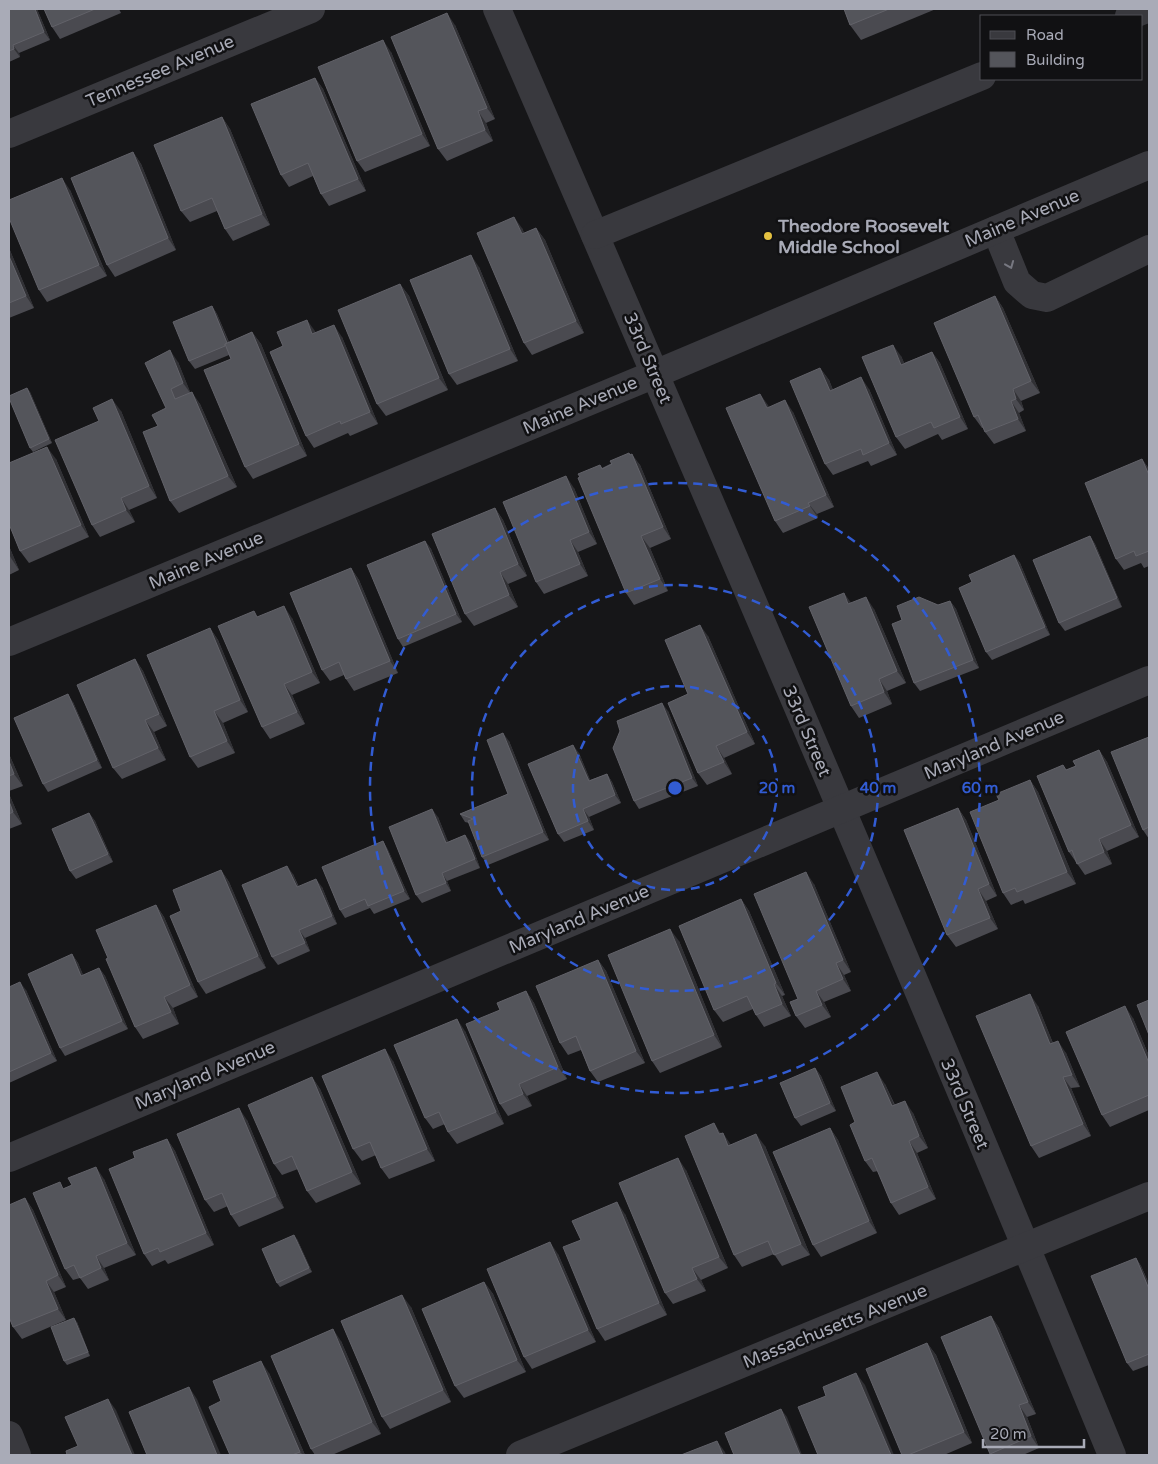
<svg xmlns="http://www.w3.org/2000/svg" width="1158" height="1464" font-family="'Varela Round',sans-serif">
	<rect width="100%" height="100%" fill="#161618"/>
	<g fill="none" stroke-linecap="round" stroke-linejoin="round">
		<g stroke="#39393e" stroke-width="28">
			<path d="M497 9C705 489 913 971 1112 1455"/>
			<polyline points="1129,16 1147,9"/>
			<polyline points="9,134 311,9"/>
			<polyline points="996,230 1017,282 1032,295 1047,298 1149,249"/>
			<polyline points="595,235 982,76"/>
			<polyline points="9,642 655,374 1149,165"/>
			<polyline points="9,1158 1149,680"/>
			<polyline points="9,1435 17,1455"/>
			<polyline points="520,1455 1149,1196"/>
		</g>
	</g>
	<g fill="#4a4a50">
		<polygon points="9,9 37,9 50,40 19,53 20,57 9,62"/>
		<polygon points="44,9 119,9 121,13 60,39 52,27"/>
		<polygon points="844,9 936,9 861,40 850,25"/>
		<polygon points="455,25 495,119 486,123 493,141 447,161 438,149"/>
		<polygon points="391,52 430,146 365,172 357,161"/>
		<polygon points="315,78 323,89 366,191 329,206 321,194 313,176 289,187 281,175"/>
		<polygon points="222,117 230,129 270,225 233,241 225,229 217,211 190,222 181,211"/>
		<polygon points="133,152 141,164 176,250 115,277 107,265"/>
		<polygon points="70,190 107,276 47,302 39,290"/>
		<polygon points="522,228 524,233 536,228 545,240 584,333 532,355 524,343"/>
		<polygon points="9,248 34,308 9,318"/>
		<polygon points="479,267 518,361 457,385 449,374"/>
		<polygon points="400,284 409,296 448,390 386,416 377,404"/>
		<polygon points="995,296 1003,308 1040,393 1021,401 1024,410 1019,413 1026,431 994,444 985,432 983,428 982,428 974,417"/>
		<polygon points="212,306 217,314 229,342 252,332 261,344 307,456 253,479 245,467 231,359 229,355 195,369 189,361"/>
		<polygon points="315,333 342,337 378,424 350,436 348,433 314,448 306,436"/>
		<polygon points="932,352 940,363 968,429 942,440 938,434 905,449 896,437 901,356 904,363"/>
		<polygon points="178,362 190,392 200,404 237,487 179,513 170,501 158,426 166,408"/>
		<polygon points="820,368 829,380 833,390 869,389 897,455 871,466 868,461 833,475 825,464"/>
		<polygon points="27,388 30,392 52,443 33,452 30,448"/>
		<polygon points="769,407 793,412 834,507 817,514 818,518 783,533 775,521"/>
		<polygon points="121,411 157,498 129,510 135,522 100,537 92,525 99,421"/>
		<polygon points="630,454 640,465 671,539 650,548 668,591 634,605 626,593 600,465 602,468"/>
		<polygon points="56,459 89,537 29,563 20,551"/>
		<polygon points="1142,459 1149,469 1149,566 1144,568 1141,563 1124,570 1116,559"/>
		<polygon points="574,488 597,544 578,552 588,576 544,594 536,582"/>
		<polygon points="495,508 503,520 527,576 508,584 518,607 474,626 465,614"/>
		<polygon points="1090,536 1095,544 1122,607 1065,631 1059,623"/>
		<polygon points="425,541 431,549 462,622 403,647 398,639"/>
		<polygon points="9,546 19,570 9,575"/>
		<polygon points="1014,555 1020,563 1050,635 992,660 986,652"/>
		<polygon points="351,568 359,580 398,673 354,691 346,679 344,675 330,681 322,670"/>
		<polygon points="950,601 956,609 979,668 920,691 914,683 938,605"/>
		<polygon points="851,603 874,609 906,683 887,691 892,704 859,718 851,706"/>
		<polygon points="259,617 292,618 320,683 292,695 305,724 270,739 262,727"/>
		<polygon points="210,628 218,640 248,712 223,723 235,753 198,768 190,757"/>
		<polygon points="708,636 755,744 724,758 732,774 707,785 698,773 688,694"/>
		<polygon points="135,659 143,671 167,726 154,732 166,760 122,779 113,768"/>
		<polygon points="73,702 102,768 48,792 43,784"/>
		<polygon points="668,711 698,786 639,809 634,801"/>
		<polygon points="1149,737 1149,839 1143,830"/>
		<polygon points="509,741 549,840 488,865 482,857 469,823 465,822 460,814 508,794"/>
		<polygon points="1099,750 1107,762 1139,837 1107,851 1112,864 1085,875 1069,852 1066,770 1076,766"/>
		<polygon points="579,753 590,780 607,774 612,782 621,803 589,817 594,830 564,842 558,834"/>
		<polygon points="9,754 23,786 9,791"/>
		<polygon points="1030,780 1038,792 1076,884 1025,904 1023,900 1011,905 1003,893 999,800"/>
		<polygon points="9,794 22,824 9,829"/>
		<polygon points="958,808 966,820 997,896 986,901 998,929 956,947 947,935"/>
		<polygon points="89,813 95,821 113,862 76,879 70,871"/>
		<polygon points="438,817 448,842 465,835 471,843 480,868 447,881 451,891 422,903 416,895"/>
		<polygon points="383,841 388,850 410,899 374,914 370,908 345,918 340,910"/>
		<polygon points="221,870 229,882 266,968 206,994 198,982 181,911"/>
		<polygon points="293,874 299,887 322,887 337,924 305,938 310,951 278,965 272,957"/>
		<polygon points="814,884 851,972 844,975 851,991 824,1002 831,1017 805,1028 796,1016 798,999"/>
		<polygon points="741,899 749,911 785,995 782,996 791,1016 764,1027 756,1015 753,1009 723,1022 714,1010"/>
		<polygon points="156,905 164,917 198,997 173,1008 179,1024 143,1039 135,1027 108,958"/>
		<polygon points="679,941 722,1047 660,1073 652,1061"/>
		<polygon points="72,954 78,963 83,975 99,968 105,976 128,1029 65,1056 60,1048"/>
		<polygon points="598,960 606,971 645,1063 598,1082 590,1071 581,1050 568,1055 560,1043"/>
		<polygon points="9,987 26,990 57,1061 9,1083"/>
		<polygon points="526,991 534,1003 567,1079 527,1096 532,1106 508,1116 500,1104 500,1010"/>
		<polygon points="1038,1006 1053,1043 1066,1053 1080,1087 1071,1088 1091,1136 1039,1158 1031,1146"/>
		<polygon points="1133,1018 1149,1056 1149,1110 1110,1127 1102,1115"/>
		<polygon points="465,1031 504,1124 457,1144 448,1132 445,1124 433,1129 425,1118"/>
		<polygon points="393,1061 435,1161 389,1179 381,1168 376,1155 362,1161 353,1149"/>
		<polygon points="815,1068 821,1076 836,1111 801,1126 795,1118"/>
		<polygon points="312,1077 320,1089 361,1184 316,1203 307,1191 298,1169 282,1175 274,1164"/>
		<polygon points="885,1084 895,1105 913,1113 928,1148 917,1153 936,1199 899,1215 891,1203 878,1171 873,1172 865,1161 855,1122"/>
		<polygon points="247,1120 284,1208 239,1227 231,1215 228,1206 214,1212 205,1200"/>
		<polygon points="830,1128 838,1140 877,1233 821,1257 813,1245"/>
		<polygon points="721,1133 731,1145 765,1146 810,1255 782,1266 774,1254 742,1267 734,1255"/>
		<polygon points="167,1139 175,1151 214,1245 168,1264 165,1260 152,1266 144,1254 135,1158"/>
		<polygon points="686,1170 728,1268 701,1280 706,1291 673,1304 665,1293"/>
		<polygon points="104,1179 136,1255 104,1268 109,1280 88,1289 80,1278 73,1280 65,1269 64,1188"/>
		<polygon points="25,1198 33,1210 66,1287 54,1292 66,1320 22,1339 13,1327"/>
		<polygon points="625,1214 667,1315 605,1341 597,1329 581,1240"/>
		<polygon points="297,1239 312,1272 280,1287 277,1283"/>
		<polygon points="558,1254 596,1342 532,1369 524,1357"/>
		<polygon points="1136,1258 1141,1266 1149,1284 1149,1365 1133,1371 1127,1363"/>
		<polygon points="484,1282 493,1294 526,1372 464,1398 455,1386"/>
		<polygon points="411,1307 451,1402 390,1429 382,1417"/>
		<polygon points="991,1316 999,1328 1036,1414 1027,1417 1039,1448 1023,1455 991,1455 990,1454"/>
		<polygon points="77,1322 90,1356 67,1365 64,1361"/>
		<polygon points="341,1341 381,1434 332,1455 315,1455 311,1449"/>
		<polygon points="927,1343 936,1355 972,1443 944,1455 902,1455"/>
		<polygon points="269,1373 305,1455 230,1455 221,1401"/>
	</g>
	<g fill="#313135">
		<polygon points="35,9 37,9 50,40 44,32"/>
		<polygon points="447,13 455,25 495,119 487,108"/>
		<polygon points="383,40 391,52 430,146 422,134"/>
		<polygon points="13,45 19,53 20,57 14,49"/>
		<polygon points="315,78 323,89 366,191 358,179"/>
		<polygon points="478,111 486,123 493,141 485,130"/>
		<polygon points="222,117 230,129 270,225 262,214"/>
		<polygon points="133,152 141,164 176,250 168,238"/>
		<polygon points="62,178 70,190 107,276 99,265"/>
		<polygon points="514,217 522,228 530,246 522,234"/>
		<polygon points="536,228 545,240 584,333 576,321"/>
		<polygon points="9,248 34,308 26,296 9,256"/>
		<polygon points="471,255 479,267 518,361 510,349"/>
		<polygon points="400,284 409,296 448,390 439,378"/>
		<polygon points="995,296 1003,308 1040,393 1031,381"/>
		<polygon points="212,306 217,314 233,353 228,345"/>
		<polygon points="307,320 315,331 321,346 312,334"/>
		<polygon points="334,325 342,337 378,424 370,412"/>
		<polygon points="252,332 261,344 307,456 299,444"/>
		<polygon points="893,345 901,356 910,376 901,365"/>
		<polygon points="170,350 178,362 191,394 183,383"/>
		<polygon points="932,352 940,363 968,429 960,417"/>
		<polygon points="820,368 829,380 838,403 830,391"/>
		<polygon points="861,377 869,389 897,455 889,443"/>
		<polygon points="27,388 30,392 52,443 49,439"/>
		<polygon points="1013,389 1021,401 1024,410 1016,399"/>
		<polygon points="192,392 200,404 237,487 228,476"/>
		<polygon points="760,394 768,405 775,420 767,408"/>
		<polygon points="112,399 121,411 157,498 149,486"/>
		<polygon points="785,400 793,412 834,507 826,495"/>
		<polygon points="1011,401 1019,413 1026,431 1018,419"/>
		<polygon points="47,447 56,459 89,537 81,525"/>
		<polygon points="632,454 640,465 671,539 663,527"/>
		<polygon points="1142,459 1149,469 1149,475"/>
		<polygon points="566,476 574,488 597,544 589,532"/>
		<polygon points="121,498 129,510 135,522 126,510"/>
		<polygon points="808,503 817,514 818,518"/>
		<polygon points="495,508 503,520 527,576 518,564"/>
		<polygon points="641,536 650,548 668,591 660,579"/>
		<polygon points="1090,536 1095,544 1122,607 1117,598"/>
		<polygon points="570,540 578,552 588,576 580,564"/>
		<polygon points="425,541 431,549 462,622 456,614"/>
		<polygon points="9,546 19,570 11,558 9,554"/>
		<polygon points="1014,555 1020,563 1050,635 1045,627"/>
		<polygon points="351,568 359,580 398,673 390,661"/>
		<polygon points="500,572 508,584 518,607 509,595"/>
		<polygon points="844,593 852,604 848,604"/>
		<polygon points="866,597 874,609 906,683 897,671"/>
		<polygon points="950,601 956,609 979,668 973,660"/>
		<polygon points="284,606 292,618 320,683 312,672"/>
		<polygon points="700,625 708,636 755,744 747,732"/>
		<polygon points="210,628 218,640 248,712 240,700"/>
		<polygon points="135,659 143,671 167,726 159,714"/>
		<polygon points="879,679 887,691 892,704 884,692"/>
		<polygon points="284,684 292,695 305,724 297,712"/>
		<polygon points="68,694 73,702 102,768 97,760"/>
		<polygon points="662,703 668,711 698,786 692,778"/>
		<polygon points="214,711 223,723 235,753 227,741"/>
		<polygon points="145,720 154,732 166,760 158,748"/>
		<polygon points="503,733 509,741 549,840 543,832"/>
		<polygon points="573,745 579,753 594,789 589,781"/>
		<polygon points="716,746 724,758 732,774 724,762"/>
		<polygon points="1099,750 1107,762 1139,837 1131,825"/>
		<polygon points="9,754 23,786 14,774 9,761"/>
		<polygon points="607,774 612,782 621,803 615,795"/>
		<polygon points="1030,780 1038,792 1076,884 1067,872"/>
		<polygon points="9,794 22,824 13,812 9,801"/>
		<polygon points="958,808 966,820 997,896 989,884"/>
		<polygon points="432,809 438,817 452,851 446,843"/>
		<polygon points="583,809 589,817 594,830 588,821"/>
		<polygon points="89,813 95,821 113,862 108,854"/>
		<polygon points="465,835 471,843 480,868 475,859"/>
		<polygon points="1099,839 1107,851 1112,864 1104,852"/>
		<polygon points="383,841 388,850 410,899 404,891"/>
		<polygon points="287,866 293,874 302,896 297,887"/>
		<polygon points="221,870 229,882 266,968 258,956"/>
		<polygon points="806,872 814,884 851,972 843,960"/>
		<polygon points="442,873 447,881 451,891 446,883"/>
		<polygon points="316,879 322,887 337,924 332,916"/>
		<polygon points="978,889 986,901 998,929 990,918"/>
		<polygon points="741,899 749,911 785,995 776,983"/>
		<polygon points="156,905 164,917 198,997 190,985"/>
		<polygon points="670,929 679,941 722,1047 714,1035"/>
		<polygon points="299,930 305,938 310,951 305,943"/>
		<polygon points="72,954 78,963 87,984 81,976"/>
		<polygon points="598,960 606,971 645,1063 636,1051"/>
		<polygon points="836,963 844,975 851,991 843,979"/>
		<polygon points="99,968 105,976 128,1029 122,1021"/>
		<polygon points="20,982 26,990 57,1061 51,1053"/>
		<polygon points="774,984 782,996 791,1016 782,1004"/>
		<polygon points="526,991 534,1003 567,1079 558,1067"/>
		<polygon points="816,991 824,1002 831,1017 822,1005"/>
		<polygon points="1030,994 1038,1006 1058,1056 1050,1044"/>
		<polygon points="164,997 173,1008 179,1024 171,1012"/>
		<polygon points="1125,1006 1133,1018 1149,1056 1149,1063"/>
		<polygon points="457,1019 465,1031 504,1124 496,1112"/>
		<polygon points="1058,1041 1066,1053 1080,1087 1072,1075"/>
		<polygon points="385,1049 393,1061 435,1161 427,1149"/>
		<polygon points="815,1068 821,1076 836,1111 830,1103"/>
		<polygon points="877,1072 885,1084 900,1118 892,1106"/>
		<polygon points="312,1077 320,1089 361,1184 352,1172"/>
		<polygon points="1063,1077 1071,1088 1091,1136 1083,1124"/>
		<polygon points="519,1084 527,1096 532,1106 523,1094"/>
		<polygon points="905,1101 913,1113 928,1148 919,1136"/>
		<polygon points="239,1108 247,1120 284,1208 276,1196"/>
		<polygon points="714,1123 722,1135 719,1134"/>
		<polygon points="830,1128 838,1140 877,1233 869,1221"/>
		<polygon points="723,1133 731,1145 728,1146"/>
		<polygon points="756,1134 765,1146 810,1255 801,1244"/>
		<polygon points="167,1139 175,1151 214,1245 206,1233"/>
		<polygon points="909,1141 917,1153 936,1199 928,1187"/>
		<polygon points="678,1158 686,1170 728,1268 719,1257"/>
		<polygon points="96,1167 104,1179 136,1255 127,1243"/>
		<polygon points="25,1198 33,1210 66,1287 58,1275"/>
		<polygon points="617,1202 625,1214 667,1315 659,1303"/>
		<polygon points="294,1235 297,1239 312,1272 309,1268"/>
		<polygon points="550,1242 558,1254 596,1342 588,1330"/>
		<polygon points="96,1256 104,1268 109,1280 101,1268"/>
		<polygon points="1136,1258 1141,1266 1149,1284 1149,1289"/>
		<polygon points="692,1268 701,1280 706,1291 697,1279"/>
		<polygon points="46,1281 54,1292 66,1320 58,1309"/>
		<polygon points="484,1282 493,1294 526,1372 517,1360"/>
		<polygon points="402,1295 411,1307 451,1402 443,1390"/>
		<polygon points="991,1316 999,1328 1036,1414 1028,1402"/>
		<polygon points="74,1318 77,1322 90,1356 88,1352"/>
		<polygon points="333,1329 341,1341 381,1434 372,1422"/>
		<polygon points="927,1343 936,1355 972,1443 964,1432"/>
		<polygon points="261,1361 269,1373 305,1455 303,1455 300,1452"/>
		<polygon points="856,1373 865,1385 894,1455 891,1455"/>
		<polygon points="189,1387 197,1399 221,1455 217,1455"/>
		<polygon points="108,1399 116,1410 135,1455 132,1455"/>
		<polygon points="1019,1405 1027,1417 1039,1448 1031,1436"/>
		<polygon points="781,1409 787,1417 802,1455 800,1455"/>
		<polygon points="717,1441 725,1452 726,1455 723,1455"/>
	</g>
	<g fill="#54555b" stroke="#626269">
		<polygon points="9,9 35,9 44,32 13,45 14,49 9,51"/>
		<polygon points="44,9 95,9 52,27"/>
		<polygon points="844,9 889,9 850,25"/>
		<polygon points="447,13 487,108 478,111 485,130 438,149 391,37"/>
		<polygon points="383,40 422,134 357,161 318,67"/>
		<polygon points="315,78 358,179 321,194 308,163 281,175 251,104"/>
		<polygon points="222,117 262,214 225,229 212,198 181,211 154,145"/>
		<polygon points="133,152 168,238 107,265 71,178"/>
		<polygon points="62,178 99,265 39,290 9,218 9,200"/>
		<polygon points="514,217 522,234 536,228 576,321 524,343 477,233"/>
		<polygon points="471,255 510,349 449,374 410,280"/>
		<polygon points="9,256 26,296 9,303"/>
		<polygon points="400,284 439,378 377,404 338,310"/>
		<polygon points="995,296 1031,381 1013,389 1016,399 1011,401 1018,419 985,432 978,415 974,417 934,323"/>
		<polygon points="212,306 227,343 225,344 225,346 189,361 173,322"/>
		<polygon points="307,320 312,334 334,325 370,412 341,424 340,421 306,436 270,352 283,346 277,332"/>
		<polygon points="252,332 299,444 245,467 204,370 231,359 225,344"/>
		<polygon points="893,345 901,365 932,352 960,417 934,428 931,422 896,437 862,357"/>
		<polygon points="170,350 183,383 171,389 175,399 192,392 228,476 170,501 143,432 158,426 152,415 166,408 145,363"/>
		<polygon points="820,368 830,391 861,377 889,443 863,455 861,449 825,464 790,381"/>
		<polygon points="27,388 49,439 30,448 9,398 9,396"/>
		<polygon points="760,394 767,408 785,400 826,495 808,503 810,506 775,521 726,408"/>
		<polygon points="112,399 149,486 121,498 126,510 92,525 55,440 99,421 93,408"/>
		<polygon points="47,447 81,525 20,551 9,524 9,463"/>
		<polygon points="629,453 630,455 632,454 663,527 641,536 660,579 626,593 578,478 580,477 578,474 600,465 602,469 612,464 610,461"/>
		<polygon points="1142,459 1149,475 1149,551 1136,556 1134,551 1116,559 1085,483"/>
		<polygon points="566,476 589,532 570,540 580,564 536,582 503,502"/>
		<polygon points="495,508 518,564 500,572 509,595 465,614 432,534"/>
		<polygon points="1090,536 1117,598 1059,623 1033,560"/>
		<polygon points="425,541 456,614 398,639 367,565"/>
		<polygon points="1014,555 1045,627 986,652 959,588 972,582 969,575"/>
		<polygon points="351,568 390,661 346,679 339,662 322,670 290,593"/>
		<polygon points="844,593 848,604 866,597 897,671 879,679 884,692 851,706 809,607"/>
		<polygon points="919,597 938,605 950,601 973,660 914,683 892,624 902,620 897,606"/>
		<polygon points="284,606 312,672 284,684 297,712 262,727 218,626 254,611 257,617"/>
		<polygon points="700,625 747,732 716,746 724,762 698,773 668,703 688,694 665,640"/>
		<polygon points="210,628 240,700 214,711 227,741 190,757 147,655"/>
		<polygon points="135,659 159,714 145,720 158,748 113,768 77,685"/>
		<polygon points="68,694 97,760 43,784 14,718"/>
		<polygon points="662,703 692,778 634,801 613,748 620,731 617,721"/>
		<polygon points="503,733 543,832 482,857 468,821 473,819 460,814 508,794 487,740"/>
		<polygon points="1149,737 1149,827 1143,830 1111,752"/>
		<polygon points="573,745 589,781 607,774 615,795 583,809 588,821 558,834 528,764"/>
		<polygon points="1099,750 1131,825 1099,839 1104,852 1077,864 1072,850 1069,852 1037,776 1063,765 1066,770 1076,766 1073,761"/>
		<polygon points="9,761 14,774 9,776"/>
		<polygon points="1030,780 1067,872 1017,892 1015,888 1003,893 970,812 999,800 996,794"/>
		<polygon points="9,801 13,812 9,814"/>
		<polygon points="958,808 989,884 978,889 990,918 947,935 904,830"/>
		<polygon points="432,809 446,843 465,835 475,859 442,873 446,883 416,895 389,827"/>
		<polygon points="89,813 108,854 70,871 52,829"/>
		<polygon points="383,841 404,891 368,906 365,899 340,910 322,867"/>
		<polygon points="287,866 297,887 316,879 332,916 299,930 305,943 272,957 242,885"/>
		<polygon points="221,870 258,956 198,982 170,916 181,911 173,890"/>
		<polygon points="806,872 843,960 836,963 843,979 816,991 822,1005 796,1016 790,1002 798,999 754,894"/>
		<polygon points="741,899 776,983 774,984 782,1004 756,1015 747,996 714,1010 679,926"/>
		<polygon points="156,905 190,985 164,997 171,1012 135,1027 106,959 108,958 96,930"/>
		<polygon points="670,929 714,1035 652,1061 608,955"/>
		<polygon points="72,954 81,976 99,968 122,1021 60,1048 28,974"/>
		<polygon points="598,960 636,1051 590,1071 576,1036 560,1043 536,986"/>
		<polygon points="20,982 51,1053 9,1072 9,987"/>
		<polygon points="526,991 558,1067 519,1084 523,1094 500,1104 466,1024 500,1010 497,1003"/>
		<polygon points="1030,994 1050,1044 1058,1041 1072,1075 1063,1077 1083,1124 1031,1146 976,1016"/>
		<polygon points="1149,1000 1149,1035 1137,1005"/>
		<polygon points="1125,1006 1149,1063 1149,1095 1102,1115 1066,1032"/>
		<polygon points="457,1019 496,1112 448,1132 439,1112 425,1118 394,1045"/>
		<polygon points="385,1049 427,1149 381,1168 370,1142 353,1149 322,1076"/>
		<polygon points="815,1068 830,1103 795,1118 780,1083"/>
		<polygon points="877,1072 892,1106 905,1101 919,1136 909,1141 928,1187 891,1203 872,1158 865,1161 850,1125 855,1122 841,1087"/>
		<polygon points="312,1077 352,1172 307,1191 292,1156 274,1164 248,1105"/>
		<polygon points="239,1108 276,1196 231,1215 222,1193 205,1200 177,1134"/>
		<polygon points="714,1123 719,1134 723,1133 728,1146 756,1134 801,1244 774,1255 768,1241 734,1255 685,1136"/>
		<polygon points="830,1128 869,1221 813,1245 773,1152"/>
		<polygon points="167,1139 206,1233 160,1252 158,1248 144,1254 109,1169 135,1158 133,1152"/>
		<polygon points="678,1158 719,1257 692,1268 697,1279 665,1293 619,1183"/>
		<polygon points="96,1167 127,1243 96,1256 101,1268 80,1278 74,1265 65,1269 33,1193 60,1182 63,1189 72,1185 68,1178"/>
		<polygon points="25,1198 58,1275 46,1281 58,1309 13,1327 9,1317 9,1205"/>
		<polygon points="617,1202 659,1303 597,1329 563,1247 581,1240 572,1221"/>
		<polygon points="294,1235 309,1268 277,1283 262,1249"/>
		<polygon points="550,1242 588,1330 524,1357 487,1269"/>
		<polygon points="1136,1258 1149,1289 1149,1354 1127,1363 1091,1276"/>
		<polygon points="484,1282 517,1360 455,1386 422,1309"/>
		<polygon points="402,1295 443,1390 382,1417 341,1321"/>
		<polygon points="991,1316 1028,1402 1019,1405 1031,1436 990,1454 941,1337"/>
		<polygon points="74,1318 88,1352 64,1361 51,1327"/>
		<polygon points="333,1329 372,1422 311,1449 271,1356"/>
		<polygon points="927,1343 964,1432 908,1455 902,1455 866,1369"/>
		<polygon points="261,1361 300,1452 292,1455 230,1455 209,1407 221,1401 213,1381"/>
		<polygon points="856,1373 891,1455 818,1455 798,1407 826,1396 823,1387"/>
		<polygon points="189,1387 217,1455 147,1455 129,1412"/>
		<polygon points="108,1399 132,1455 67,1455 66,1451 78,1446 65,1417"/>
		<polygon points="781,1409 800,1455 734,1455 725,1433"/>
		<polygon points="717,1441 723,1455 681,1455"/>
	</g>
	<defs><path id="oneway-chevron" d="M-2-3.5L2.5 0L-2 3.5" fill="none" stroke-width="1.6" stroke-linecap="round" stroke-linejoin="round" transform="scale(1.25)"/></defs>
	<use stroke="#777881" href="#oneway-chevron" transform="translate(1010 265) rotate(68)"/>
	<g fill="none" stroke="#325cd3" stroke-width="2.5" stroke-dasharray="9 6">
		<circle cx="675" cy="788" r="102"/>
		<circle cx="675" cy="788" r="203"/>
		<circle cx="675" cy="788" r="305"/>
	</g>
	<circle fill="#e4c141" stroke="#111113" stroke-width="2" cx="768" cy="236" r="5"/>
	<g text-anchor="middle" stroke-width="5" stroke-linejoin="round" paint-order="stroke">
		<g font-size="18" fill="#a9abb7" stroke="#111113">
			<text transform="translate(160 71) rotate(-23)" y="6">Tennessee Avenue</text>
			<text transform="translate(1022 218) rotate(-23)" y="6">Maine Avenue</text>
			<text transform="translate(648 358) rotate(67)" y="6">33rd Street</text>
			<text transform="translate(580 405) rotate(-23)" y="6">Maine Avenue</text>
			<text transform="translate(206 560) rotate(-23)" y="6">Maine Avenue</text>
			<text transform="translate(807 731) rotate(67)" y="6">33rd Street</text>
			<text transform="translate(994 745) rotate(-23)" y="6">Maryland Avenue</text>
			<text transform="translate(579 919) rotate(-23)" y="6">Maryland Avenue</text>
			<text transform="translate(205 1075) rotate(-23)" y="6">Maryland Avenue</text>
			<text transform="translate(965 1104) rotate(67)" y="6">33rd Street</text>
			<text transform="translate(835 1326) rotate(-22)" y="6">Massachusetts Avenue</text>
		</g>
		<g font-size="18" font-weight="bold" fill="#a9abb7" stroke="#111113" text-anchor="start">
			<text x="778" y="232">Theodore Roosevelt<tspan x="778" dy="21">Middle School</tspan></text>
		</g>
	</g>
	<circle cx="675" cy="788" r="8" fill="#325cd3" stroke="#111113" stroke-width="2.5"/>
	<g font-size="15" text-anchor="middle" font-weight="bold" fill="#325cd3" stroke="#111113" stroke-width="5" stroke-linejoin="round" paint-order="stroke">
		<text x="777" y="793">20 m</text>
		<text x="878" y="793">40 m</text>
		<text x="980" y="793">60 m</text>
	</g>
	<rect width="1158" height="1464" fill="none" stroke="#a9abb7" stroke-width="20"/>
	<rect x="980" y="15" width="162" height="65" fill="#111113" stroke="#4e4f55"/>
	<rect x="990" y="31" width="25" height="8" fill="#39393e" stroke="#4e4f55"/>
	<text x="1026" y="40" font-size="15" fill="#a9abb7">Road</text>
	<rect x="990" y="52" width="25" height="15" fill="#54555b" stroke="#4e4f55"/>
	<text x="1026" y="65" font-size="15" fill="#a9abb7">Building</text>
	<path d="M983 1439v8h101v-8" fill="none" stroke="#a9abb7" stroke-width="2.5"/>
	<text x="990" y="1439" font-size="15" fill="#a9abb7" stroke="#111113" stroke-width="4" paint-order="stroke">20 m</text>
</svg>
